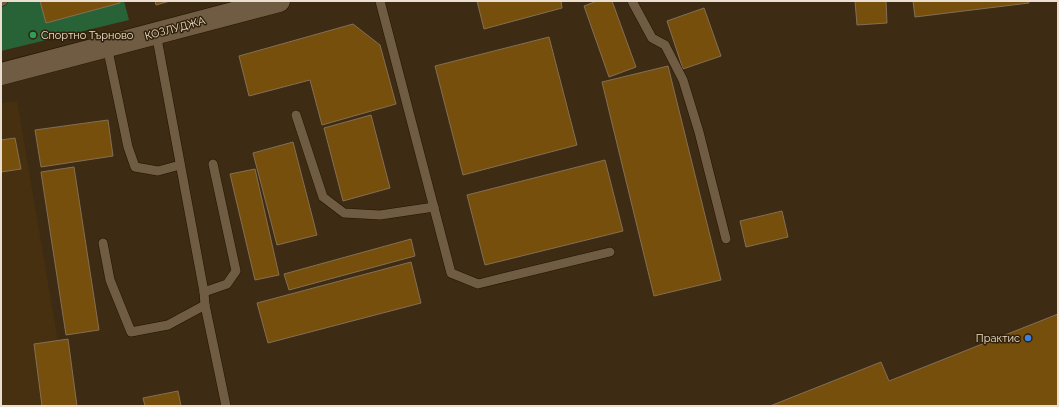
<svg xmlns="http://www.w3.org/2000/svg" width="1059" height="407" font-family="Raleway,sans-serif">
	<rect width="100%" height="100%" fill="#3d2b13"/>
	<polygon fill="#463010" points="17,101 69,406 1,406 1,103"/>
	<polygon fill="#286237" points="1,1 124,1 129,20 1,51"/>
	<g fill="#774f0d" stroke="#846f55">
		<polygon points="40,1 120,1 120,3 46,23"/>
		<polygon points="155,1 170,1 156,5"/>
		<polygon points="477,1 561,1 562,8 484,29"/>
		<polygon points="597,1 612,1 636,67 609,77 584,6"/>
		<polygon points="855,1 886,1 887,23 857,25"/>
		<polygon points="913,1 1029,1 1029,3 915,17"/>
		<polygon points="704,8 721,56 683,69 667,21"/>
		<polygon points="353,24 380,45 396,104 322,125 310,80 249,96 239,56"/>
		<polygon points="549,37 577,145 463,175 435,66"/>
		<polygon points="668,66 721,280 654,296 602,82"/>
		<polygon points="371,115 390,188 343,201 324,128"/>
		<polygon points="108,120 113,156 41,167 35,130"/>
		<polygon points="15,138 21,169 1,172 1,140"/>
		<polygon points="293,142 317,235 277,245 253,153"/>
		<polygon points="605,160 623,231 485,265 467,195"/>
		<polygon points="74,167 99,330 66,335 41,172"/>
		<polygon points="255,169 279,275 255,280 230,174"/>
		<polygon points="782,211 788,237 746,247 740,221"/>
		<polygon points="411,239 415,256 289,290 284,274"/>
		<polygon points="411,262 421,303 268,343 257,303"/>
		<polygon points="1058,314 1058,406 770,406 881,362 889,381"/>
		<polygon points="68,339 77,406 42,406 34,344"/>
		<polygon points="178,391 181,406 145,406 143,398"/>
	</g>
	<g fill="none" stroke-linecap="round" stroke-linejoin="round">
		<g stroke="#231300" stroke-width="10">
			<g id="service">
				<polyline points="380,1 451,273 478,284 610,252"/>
				<polyline points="632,1 652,38 665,45 683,80 699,132 726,239"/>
				<polyline points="1,2 3,1"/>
				<polyline points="156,33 204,292 205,305 226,406"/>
				<polyline points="107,46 128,147 135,167 158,171 180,165"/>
				<polyline points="296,115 323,197 344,213 380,215 434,207"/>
				<polyline points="103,243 110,280 131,332 168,325 205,305"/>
				<polyline points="204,292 227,284 236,271 213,164"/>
			</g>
		</g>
		<g stroke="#231300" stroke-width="23">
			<polyline id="secondary" points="1,74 279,1"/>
		</g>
		<use href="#service" stroke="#705c43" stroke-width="9"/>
		<use href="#secondary" stroke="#705c43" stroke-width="22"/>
	</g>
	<circle fill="#2e9e5b" stroke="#322109" stroke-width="1.5" cx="33" cy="35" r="4"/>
	<circle fill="#3f7fe0" stroke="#322109" stroke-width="1.5" cx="1028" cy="338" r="4"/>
	<g text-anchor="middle" stroke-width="3" stroke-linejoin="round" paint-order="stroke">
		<g font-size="11" fill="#ebdfd1" stroke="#322109">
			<text transform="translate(175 28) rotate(-15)" y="4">КОЗЛУДЖА</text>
		</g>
		<g font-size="11" fill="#ebdfd1" stroke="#322109" text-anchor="start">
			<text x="41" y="39">Спортно Търново</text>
			<text x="1020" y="342" text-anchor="end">Практис</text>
		</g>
	</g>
	<rect width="1059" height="407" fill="none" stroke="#ebdfd1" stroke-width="4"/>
</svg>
